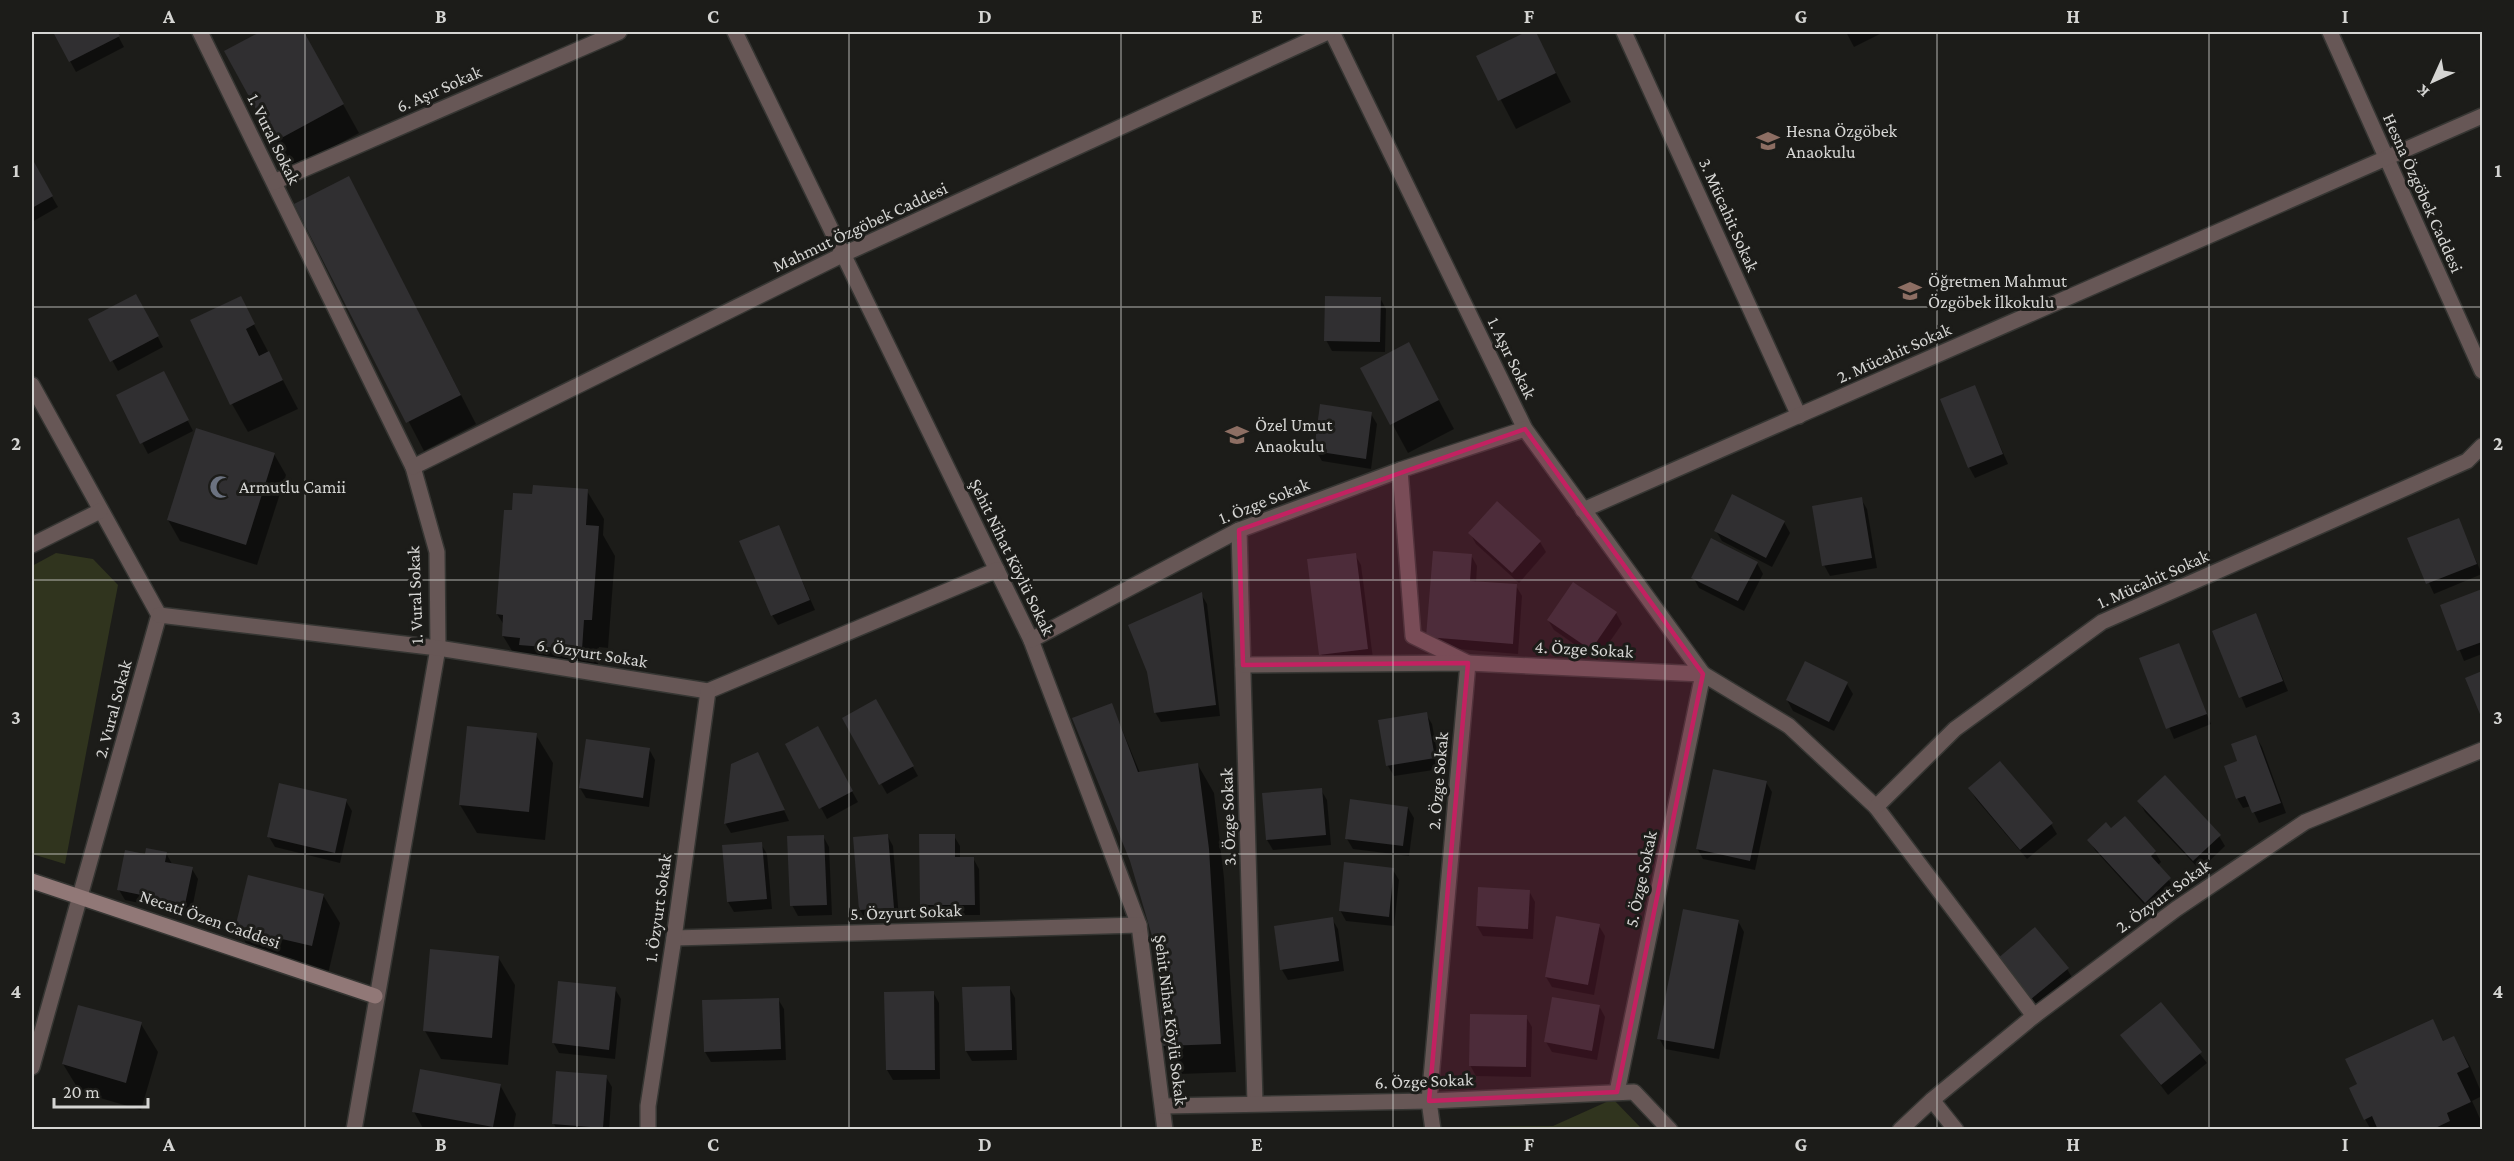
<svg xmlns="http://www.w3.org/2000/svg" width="2514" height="1161" font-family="'Crimson Pro',serif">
	<rect width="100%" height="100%" fill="#1c1c19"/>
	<g fill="#30341e">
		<polygon points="56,553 93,559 118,585 65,864 32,854 32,566"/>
		<polygon points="1613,1099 1642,1129 1453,1130 1453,1127 1553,1126"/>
	</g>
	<g fill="#0007">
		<polygon points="54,32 116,32 124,47 76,72"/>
		<polygon points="263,32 303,32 359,133 292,169 226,51"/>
		<polygon points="1530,32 1535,32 1571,102 1516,129 1478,56"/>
		<polygon points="1846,32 1884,32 1854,47"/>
		<polygon points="33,164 58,207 32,222 32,165"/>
		<polygon points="349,178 476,424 424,451 296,205"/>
		<polygon points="240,298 298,409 248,432 232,404 192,321"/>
		<polygon points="1380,298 1386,309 1385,352 1332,351 1326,340"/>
		<polygon points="142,306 163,347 118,371 90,320"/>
		<polygon points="1362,368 1424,372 1454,429 1408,453"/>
		<polygon points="169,384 193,431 148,454 118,396"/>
		<polygon points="1974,387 2008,464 1975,478 1969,467"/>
		<polygon points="1371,414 1377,424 1371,469 1322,461 1316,451"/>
		<polygon points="274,454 286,475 257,565 180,541 168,520"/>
		<polygon points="587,491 604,519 603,535 615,556 608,648 599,647 597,678 537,673 532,665 520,664 503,636 504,625 497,614 513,512"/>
		<polygon points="1861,499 1867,509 1877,568 1830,576 1824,565"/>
		<polygon points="1497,503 1540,542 1546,552 1519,583 1476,544 1470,533"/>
		<polygon points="2458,520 2482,574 2434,594 2409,539"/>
		<polygon points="1784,522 1790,533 1772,567 1722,541 1716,531"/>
		<polygon points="778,526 815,610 778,625 772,615"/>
		<polygon points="1355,555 1361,565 1373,659 1327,665 1321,654"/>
		<polygon points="1471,555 1477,566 1476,583 1516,586 1522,596 1518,654 1434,647 1428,636"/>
		<polygon points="1757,563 1763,574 1744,611 1699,588 1693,577"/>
		<polygon points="2482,591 2482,654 2464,661 2442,606"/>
		<polygon points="1201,594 1207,604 1220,716 1161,722 1155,712"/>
		<polygon points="1616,613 1622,624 1597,660 1554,630 1548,620"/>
		<polygon points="2261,626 2288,691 2246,708 2214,632"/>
		<polygon points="2178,645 2211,724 2174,739 2141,659"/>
		<polygon points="2482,673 2482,716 2467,679"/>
		<polygon points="1847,684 1853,694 1834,731 1793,711 1787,700"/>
		<polygon points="876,701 918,776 887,794 844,719"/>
		<polygon points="1112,705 1140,773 1198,765 1214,793 1224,878 1236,1072 1180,1074 1163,1046 1158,952 1131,861 1074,719"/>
		<polygon points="1426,714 1432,724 1440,769 1394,776 1388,766 1380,721"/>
		<polygon points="817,728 858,802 827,819 787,744"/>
		<polygon points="536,735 553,763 545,840 477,833 460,805"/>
		<polygon points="2256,737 2262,747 2286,813 2259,823 2251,806 2243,808 2237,798 2239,762"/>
		<polygon points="649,749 655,760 649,807 586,798 580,788"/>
		<polygon points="763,764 789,821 731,833 725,823"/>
		<polygon points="1766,782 1772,792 1755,870 1703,859 1697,848"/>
		<polygon points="1970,789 2051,824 2057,834 2027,859 1976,799"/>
		<polygon points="1321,790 1327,800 1331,845 1273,850 1267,840"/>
		<polygon points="346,801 352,811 340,863 275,847 269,837"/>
		<polygon points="2139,801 2219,836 2225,846 2200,870 2145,812"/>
		<polygon points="1408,808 1414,818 1409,856 1353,849 1347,839"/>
		<polygon points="2111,830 2155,852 2161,862 2158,865 2176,890 2151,912 2095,850 2089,840"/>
		<polygon points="887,835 893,846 899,918 866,920 860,910"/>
		<polygon points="823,836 829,847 832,915 798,916 792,905"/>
		<polygon points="920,836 954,836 960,846 960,858 973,858 979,869 980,915 928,915 922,905"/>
		<polygon points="761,844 767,854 772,909 734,912 728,902"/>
		<polygon points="166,853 172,864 192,869 198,879 191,914 125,900 119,890"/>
		<polygon points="1393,870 1399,880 1394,926 1346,921 1340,910"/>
		<polygon points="1529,891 1535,902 1533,939 1483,936 1477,926"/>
		<polygon points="323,895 340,923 328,974 253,956 237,927"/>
		<polygon points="1332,919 1338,929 1344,971 1288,980 1282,970"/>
		<polygon points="1738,921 1744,932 1719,1059 1665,1049 1659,1038"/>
		<polygon points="1599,926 1605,936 1594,995 1552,987 1546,977"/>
		<polygon points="498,957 515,985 508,1065 441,1059 425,1031"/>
		<polygon points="1999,960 2067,969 2073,979 2037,1009"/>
		<polygon points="1009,987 1015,998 1017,1060 972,1061 966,1051"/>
		<polygon points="615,989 621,999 615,1059 559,1053 553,1042"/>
		<polygon points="933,992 939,1003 940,1079 893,1080 887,1070"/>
		<polygon points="778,999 784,1009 786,1060 711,1062 705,1052"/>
		<polygon points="2161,1004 2207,1063 2168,1095 2122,1035"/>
		<polygon points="1599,1006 1605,1017 1597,1060 1552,1052 1546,1042"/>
		<polygon points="1526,1017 1532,1027 1531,1077 1476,1076 1470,1065"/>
		<polygon points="2432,1020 2444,1042 2454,1038 2470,1066 2482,1094 2482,1096 2472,1101 2482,1123 2482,1130 2371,1130 2365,1119 2359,1085"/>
		<polygon points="141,1024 158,1052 141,1110 80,1092 63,1064"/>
		<polygon points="606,1077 612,1087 609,1130 557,1130 554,1124"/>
		<polygon points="500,1085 516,1114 513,1130 424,1130 414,1112"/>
	</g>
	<g fill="#302f31">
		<polygon points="53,32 117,32 120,36 69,62"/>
		<polygon points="260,32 304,32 344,104 274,142 224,51"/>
		<polygon points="1526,32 1536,32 1556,73 1498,101 1476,56"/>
		<polygon points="34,162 53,196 32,208 32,163"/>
		<polygon points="349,176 461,395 406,423 294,204"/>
		<polygon points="136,294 159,336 110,362 88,319"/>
		<polygon points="241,296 255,324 246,329 259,356 269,351 283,380 230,405 190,320"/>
		<polygon points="1325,296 1381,297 1380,342 1324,341"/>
		<polygon points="1409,342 1439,400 1390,425 1360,368"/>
		<polygon points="164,371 189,420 140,444 116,395"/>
		<polygon points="1975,385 2003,454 1968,468 1940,399"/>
		<polygon points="1320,404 1372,412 1366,459 1314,451"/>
		<polygon points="196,428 275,453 246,545 167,520"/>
		<polygon points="533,485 588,489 586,525 599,526 592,620 584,620 582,650 519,645 520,638 502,636 503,615 496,614 504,510 512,510 513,493 532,494"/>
		<polygon points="1732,494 1785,521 1766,558 1714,531"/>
		<polygon points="1862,497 1872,558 1822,566 1812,506"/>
		<polygon points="1497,501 1541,541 1512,573 1468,533"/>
		<polygon points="2459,518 2477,564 2426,584 2407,538"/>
		<polygon points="779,525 810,600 771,616 739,541"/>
		<polygon points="1711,538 1758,562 1738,601 1691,578"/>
		<polygon points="1433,551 1472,554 1470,581 1517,584 1513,644 1426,637"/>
		<polygon points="1356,553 1368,649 1319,655 1307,559"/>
		<polygon points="1573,582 1617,612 1591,650 1547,620"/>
		<polygon points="2482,589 2482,642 2457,651 2440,605"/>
		<polygon points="1202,592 1216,705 1154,713 1147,672 1128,625"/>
		<polygon points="2256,613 2283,681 2239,698 2212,631"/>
		<polygon points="2179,643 2207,714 2166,729 2139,658"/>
		<polygon points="1805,661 1848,682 1829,722 1786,700"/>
		<polygon points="2482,671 2482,719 2465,678"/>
		<polygon points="876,699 914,766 879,785 842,718"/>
		<polygon points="1112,703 1138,772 1198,763 1209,849 1221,1044 1162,1046 1157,953 1130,861 1072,718"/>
		<polygon points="1427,712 1435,758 1386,766 1378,720"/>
		<polygon points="467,726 537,733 529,812 459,805"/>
		<polygon points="818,726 853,791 819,809 785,744"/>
		<polygon points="2256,735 2281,803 2252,813 2245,796 2236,799 2224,766 2237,761 2231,744"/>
		<polygon points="586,739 650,748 643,798 579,788"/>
		<polygon points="758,752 785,810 724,824 731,764"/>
		<polygon points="2000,761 2053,823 2020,850 1968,788"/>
		<polygon points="1713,769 1767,781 1750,861 1696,849"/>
		<polygon points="2165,775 2221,835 2193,861 2137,801"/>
		<polygon points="279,783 347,799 335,853 267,837"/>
		<polygon points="1322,788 1326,835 1266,840 1262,793"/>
		<polygon points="1350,799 1408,807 1403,846 1345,839"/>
		<polygon points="2125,816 2156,851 2151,856 2171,878 2145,903 2087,840 2106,822 2111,828"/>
		<polygon points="888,834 894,908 859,910 853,837"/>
		<polygon points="919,834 955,834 955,857 974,857 975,905 920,905"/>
		<polygon points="824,835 827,905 790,906 787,836"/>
		<polygon points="762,842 767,899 727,902 722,845"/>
		<polygon points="146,848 167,852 165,862 193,867 185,904 117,890 125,850 145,854"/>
		<polygon points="1344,862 1394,868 1389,917 1339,911"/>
		<polygon points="248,875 324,894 312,946 235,928"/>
		<polygon points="1478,887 1530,890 1528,929 1476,926"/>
		<polygon points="1683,909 1739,920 1714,1049 1657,1039"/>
		<polygon points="1556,916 1600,924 1588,985 1545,977"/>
		<polygon points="1333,917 1339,961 1280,970 1274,926"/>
		<polygon points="2035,927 2069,968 2030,1000 1997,959"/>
		<polygon points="430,949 499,956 492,1038 423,1031"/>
		<polygon points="558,981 616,987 609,1050 552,1043"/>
		<polygon points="1010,986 1012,1050 965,1051 962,987"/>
		<polygon points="934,991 935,1070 886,1070 884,992"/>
		<polygon points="1552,997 1600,1005 1592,1051 1544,1042"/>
		<polygon points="779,998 781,1049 704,1052 702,1000"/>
		<polygon points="2161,1002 2202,1052 2161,1085 2120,1035"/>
		<polygon points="78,1005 142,1022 126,1083 62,1064"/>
		<polygon points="1470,1014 1527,1015 1526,1067 1469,1066"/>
		<polygon points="2433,1019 2443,1041 2454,1036 2469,1067 2457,1073 2471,1102 2447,1113 2450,1121 2431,1130 2378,1130 2372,1116 2364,1120 2349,1088 2357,1084 2345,1059"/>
		<polygon points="420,1069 501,1084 493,1127 412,1112"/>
		<polygon points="556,1071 607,1075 603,1128 552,1124"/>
	</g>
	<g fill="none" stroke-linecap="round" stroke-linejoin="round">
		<g stroke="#363633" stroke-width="18">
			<g id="street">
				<polyline points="200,32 413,467 437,552 438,648 354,1130"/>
				<polyline points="735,32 1031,640 1139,925 1165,1130"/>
				<polyline points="1332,32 1525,429 1703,674 1617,1092"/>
				<polyline points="1624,32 1799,416"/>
				<polyline points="2330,32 2482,371"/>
				<polyline points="274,182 619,32"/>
				<polyline points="32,385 159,615 32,1067"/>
				<polyline points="413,467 844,254 1328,32"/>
				<polyline points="1400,470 1413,636 1468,663 1429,1101 1433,1130"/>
				<polyline points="1583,510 2482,116"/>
				<polyline points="1239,530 1255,1103"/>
				<polyline points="32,545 100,511"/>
				<polyline points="159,615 438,648 708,691 997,570"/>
				<polyline points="1031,640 1239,530 1400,470 1525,429"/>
				<polyline points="1243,665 1468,663 1703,674 1789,726 1876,807 2034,1016"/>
				<polyline points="1876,807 1955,729 2102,622 2467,461 2482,446"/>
				<polyline points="674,938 1139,925"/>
				<polyline points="1932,1100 1956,1130"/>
				<polyline points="1163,1106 1429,1101 1634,1092 1670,1130"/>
				<polyline points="648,1130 648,1106 674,938 708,691"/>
				<polyline points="1900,1130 1932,1100 2034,1016 2176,909 2305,822 2482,750"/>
			</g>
		</g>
		<g stroke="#363633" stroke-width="18">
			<polyline id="secondary" points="32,881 375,996"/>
		</g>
		<use href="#street" stroke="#675756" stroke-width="15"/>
		<use href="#secondary" stroke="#917877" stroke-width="15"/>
	</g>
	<path fill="#c32161" fill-opacity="0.2" stroke="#c32161" stroke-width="4.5" stroke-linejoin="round" d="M1525 429 1703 674 1617 1092 1429 1101 1468 663 1243 665 1239 530Z"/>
	<path fill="none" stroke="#d5d5d3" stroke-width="1.5" stroke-opacity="0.55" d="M305 32V1130M577 32V1130M849 32V1130M1121 32V1130M1393 32V1130M1665 32V1130M1937 32V1130M2209 32V1130M32 307H2482M32 580H2482M32 854H2482"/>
	<defs>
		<g id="school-bare" transform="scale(1.8)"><path d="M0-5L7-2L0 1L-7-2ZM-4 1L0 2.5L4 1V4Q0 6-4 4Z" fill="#8d6e63" stroke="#1c1c19" stroke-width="2.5" paint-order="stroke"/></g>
		<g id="mosque-bare" transform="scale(1.8)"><path d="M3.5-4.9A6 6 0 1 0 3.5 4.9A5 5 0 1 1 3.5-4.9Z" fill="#6b7280" stroke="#1c1c19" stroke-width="2.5" paint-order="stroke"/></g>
	</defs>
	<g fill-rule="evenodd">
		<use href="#school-bare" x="1768" y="141"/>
		<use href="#school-bare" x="1910" y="291"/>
		<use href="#school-bare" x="1237" y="435"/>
		<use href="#mosque-bare" x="221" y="487"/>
	</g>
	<g text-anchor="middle" stroke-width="6" stroke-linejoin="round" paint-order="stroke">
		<g font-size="18" fill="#d5d5d3" stroke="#1c1c19">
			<text transform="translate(439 89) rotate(-24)" y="6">6. Aşır Sokak</text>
			<text transform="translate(274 139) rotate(64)" y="6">1. Vural Sokak</text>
			<text transform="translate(2423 193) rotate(66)" y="6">Hesna Özgöbek Caddesi</text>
			<text transform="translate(1729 215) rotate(66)" y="6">3. Mücahit Sokak</text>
			<text transform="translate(860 227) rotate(-25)" y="6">Mahmut Özgöbek Caddesi</text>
			<text transform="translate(1894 353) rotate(-24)" y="6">2. Mücahit Sokak</text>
			<text transform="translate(1512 358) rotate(64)" y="6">1. Aşır Sokak</text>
			<text transform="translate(1264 501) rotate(-22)" y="6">1. Özge Sokak</text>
			<text transform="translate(1012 557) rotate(64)" y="6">Şehit Nihat Köylü Sokak</text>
			<text transform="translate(2153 579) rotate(-24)" y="6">1. Mücahit Sokak</text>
			<text transform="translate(415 595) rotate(-92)" y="6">1. Vural Sokak</text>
			<text transform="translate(1584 649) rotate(3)" y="6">4. Özge Sokak</text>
			<text transform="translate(592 653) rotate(9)" y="6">6. Özyurt Sokak</text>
			<text transform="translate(113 709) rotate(-75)" y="6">2. Vural Sokak</text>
			<text transform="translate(1438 781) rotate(-85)" y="6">2. Özge Sokak</text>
			<text transform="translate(1228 817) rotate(-92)" y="6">3. Özge Sokak</text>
			<text transform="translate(1641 879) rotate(-78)" y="6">5. Özge Sokak</text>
			<text transform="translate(2163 896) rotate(-36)" y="6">2. Özyurt Sokak</text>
			<text transform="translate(658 908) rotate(-82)" y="6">1. Özyurt Sokak</text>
			<text transform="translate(906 912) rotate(-2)" y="6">5. Özyurt Sokak</text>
			<text transform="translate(210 919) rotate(19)" y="6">Necati Özen Caddesi</text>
			<text transform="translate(1171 1020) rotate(83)" y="6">Şehit Nihat Köylü Sokak</text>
			<text transform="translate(1424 1081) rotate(-2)" y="6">6. Özge Sokak</text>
		</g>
		<g font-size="18" fill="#d5d5d3" stroke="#1c1c19" text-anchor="start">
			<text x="1786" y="137">Hesna Özgöbek<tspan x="1786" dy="21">Anaokulu</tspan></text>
			<text x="1928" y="287">Öğretmen Mahmut<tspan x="1928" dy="21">Özgöbek İlkokulu</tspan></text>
			<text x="1255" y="431">Özel Umut<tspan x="1255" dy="21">Anaokulu</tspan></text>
			<text x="239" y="493">Armutlu Camii</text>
		</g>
	</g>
	<rect width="2514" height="1161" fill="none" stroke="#1c1c19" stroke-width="66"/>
	<g transform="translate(2433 81) rotate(225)" stroke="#1c1c19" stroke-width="4.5" paint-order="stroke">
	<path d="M0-4.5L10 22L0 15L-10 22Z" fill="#d5d5d3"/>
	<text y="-9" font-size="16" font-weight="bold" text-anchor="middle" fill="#d5d5d3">K</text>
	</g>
	<path d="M54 1098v9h94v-9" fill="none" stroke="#d5d5d3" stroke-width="3"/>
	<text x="63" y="1098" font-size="18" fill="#d5d5d3" stroke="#1c1c19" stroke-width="4.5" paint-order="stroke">20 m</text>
	<rect x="33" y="33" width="2448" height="1095" fill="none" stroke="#d5d5d3" stroke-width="2"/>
	<g font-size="20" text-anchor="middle" font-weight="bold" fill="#d5d5d3">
		<text x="169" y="23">A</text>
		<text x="441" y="23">B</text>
		<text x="713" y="23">C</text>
		<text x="985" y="23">D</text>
		<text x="1257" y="23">E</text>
		<text x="1529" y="23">F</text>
		<text x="1801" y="23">G</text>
		<text x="2073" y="23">H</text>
		<text x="2345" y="23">I</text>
		<text x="16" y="177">1</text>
		<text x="2498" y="177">1</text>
		<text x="16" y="450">2</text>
		<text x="2498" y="450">2</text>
		<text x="16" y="724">3</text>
		<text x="2498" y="724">3</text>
		<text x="16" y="998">4</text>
		<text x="2498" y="998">4</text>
		<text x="169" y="1151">A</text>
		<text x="441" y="1151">B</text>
		<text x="713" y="1151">C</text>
		<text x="985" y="1151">D</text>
		<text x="1257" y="1151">E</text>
		<text x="1529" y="1151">F</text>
		<text x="1801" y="1151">G</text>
		<text x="2073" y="1151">H</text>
		<text x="2345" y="1151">I</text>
	</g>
</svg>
